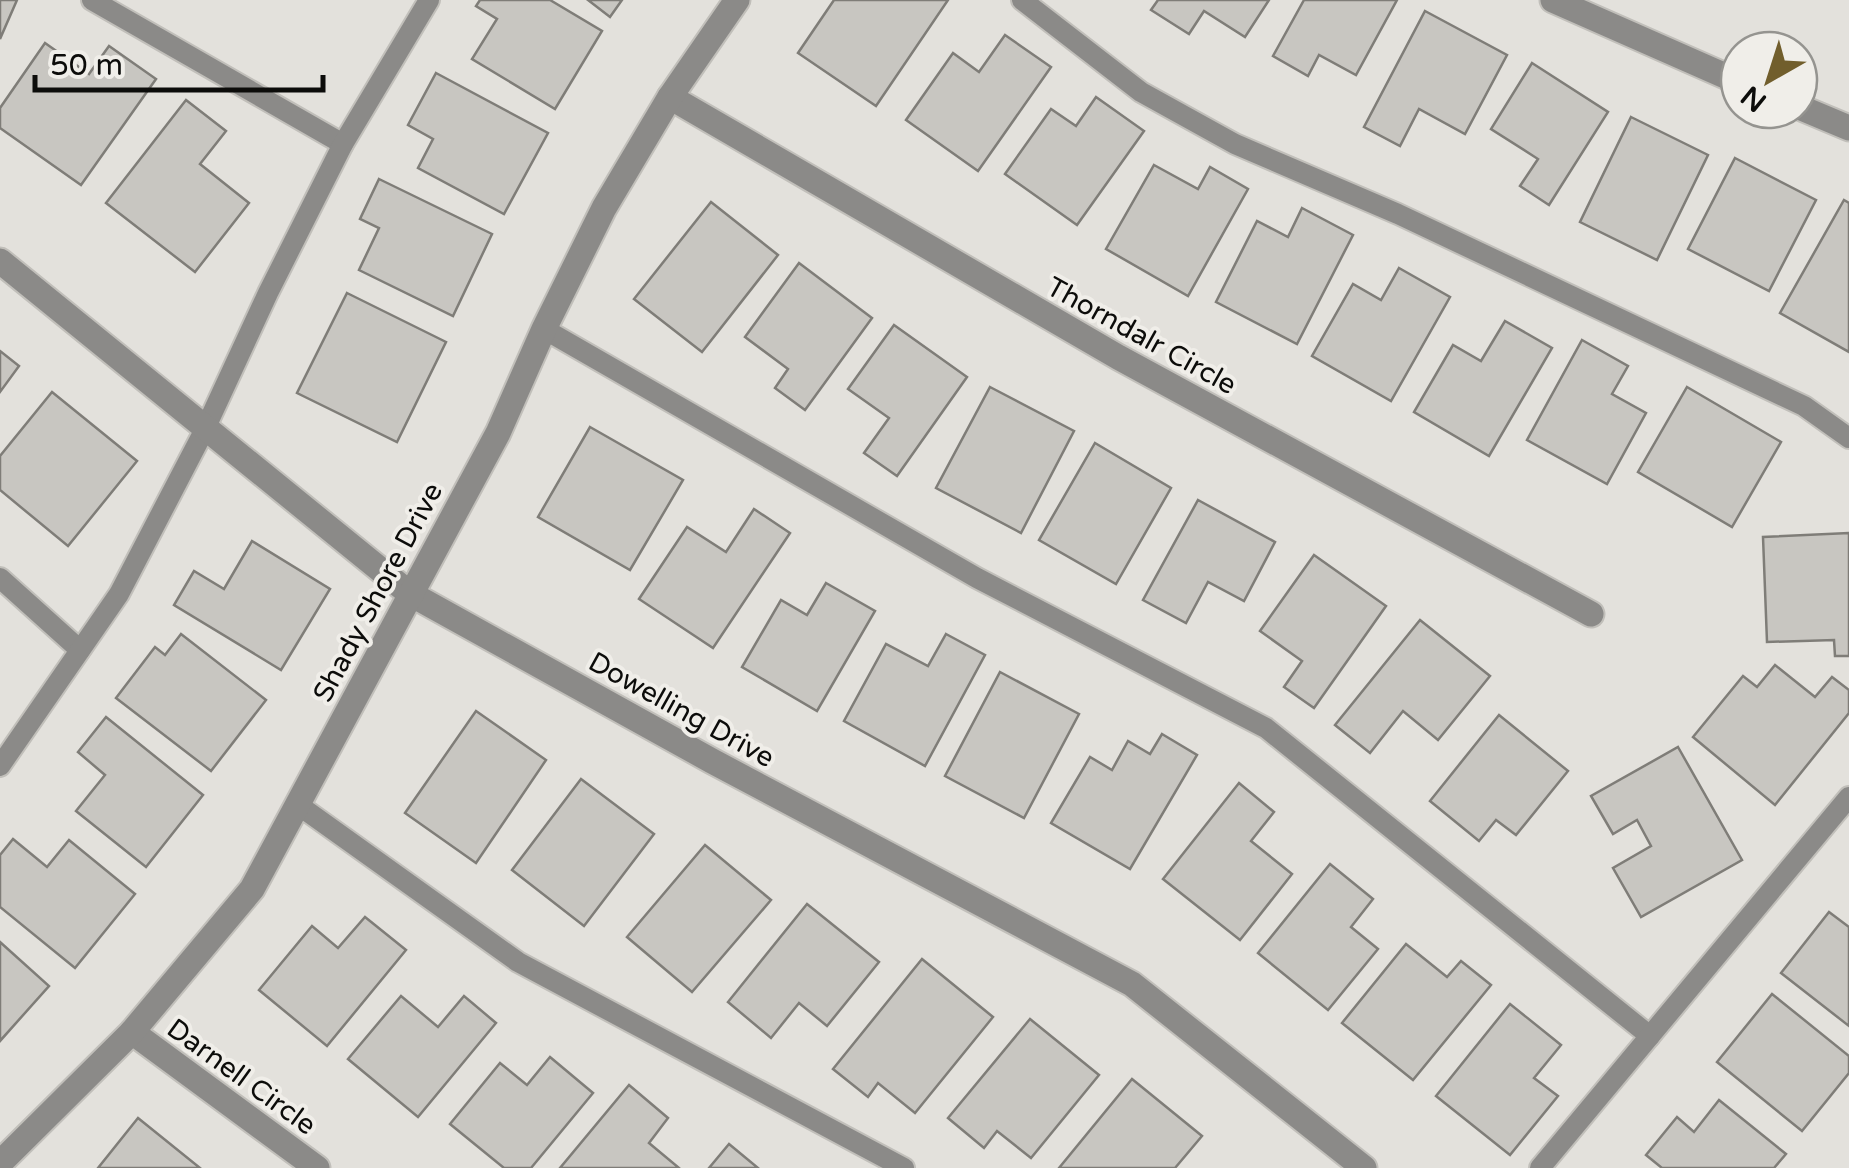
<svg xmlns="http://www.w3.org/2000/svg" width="1849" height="1168" font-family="'Varela Round',sans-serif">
	<rect width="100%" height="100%" fill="#e3e1dc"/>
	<g fill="#c8c6c1" stroke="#7f7d78" stroke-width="2.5">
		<polygon points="0,0 17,0 0,39"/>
		<polygon points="480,0 550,0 602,31 555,109 472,59 497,19 476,6"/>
		<polygon points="588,0 622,0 610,17"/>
		<polygon points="834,0 948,0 876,106 798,53"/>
		<polygon points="1158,0 1269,0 1245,37 1204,11 1189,34 1151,10"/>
		<polygon points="1304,0 1397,0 1356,75 1319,55 1308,76 1273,56"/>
		<polygon points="1425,11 1507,55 1465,134 1419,109 1400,146 1364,127"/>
		<polygon points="1005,35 1051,67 978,171 906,120 953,53 979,72"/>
		<polygon points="45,43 89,74 109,46 156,79 81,185 0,128 0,108"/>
		<polygon points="1532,63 1608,112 1549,205 1520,186 1538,159 1491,129"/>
		<polygon points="436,73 548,133 504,214 418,168 433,139 408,125"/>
		<polygon points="1096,97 1144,131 1077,225 1005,174 1051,109 1076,126"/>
		<polygon points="186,100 226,131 200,164 249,203 195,272 106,203"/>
		<polygon points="1631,117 1708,155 1657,260 1580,222"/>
		<polygon points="1735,158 1816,200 1769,291 1688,249"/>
		<polygon points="1154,165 1198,189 1210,167 1248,189 1188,296 1106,249"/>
		<polygon points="379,179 492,234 453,316 359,270 379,228 360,219"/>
		<polygon points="1844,200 1849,203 1849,352 1780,313"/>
		<polygon points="711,202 778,255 702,352 634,299"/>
		<polygon points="1302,208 1353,235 1297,344 1216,302 1257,221 1288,237"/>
		<polygon points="799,263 872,318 805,410 775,388 788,369 745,337"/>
		<polygon points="1399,268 1450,297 1391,401 1312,356 1353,284 1381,300"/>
		<polygon points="347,293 446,342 397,442 297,393"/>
		<polygon points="1505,321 1552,348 1489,456 1414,412 1453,345 1481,361"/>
		<polygon points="894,325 967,377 897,476 864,453 889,418 848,389"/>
		<polygon points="1582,340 1628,366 1612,394 1646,413 1607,484 1527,440"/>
		<polygon points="0,351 19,366 0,392"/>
		<polygon points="990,387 1074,431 1021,533 936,488"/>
		<polygon points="1687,387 1781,442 1732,527 1638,472"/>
		<polygon points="52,392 137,461 68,546 0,490 0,456"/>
		<polygon points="590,427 683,480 630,570 538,517"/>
		<polygon points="1095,443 1171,488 1116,584 1039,540"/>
		<polygon points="1198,500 1275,542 1244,601 1208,582 1186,623 1143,600"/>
		<polygon points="754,509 790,533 713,648 639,599 687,527 726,552"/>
		<polygon points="1849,533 1849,656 1835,656 1834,640 1767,642 1763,537"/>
		<polygon points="252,541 330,589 281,670 174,605 194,571 224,589"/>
		<polygon points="1314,555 1386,606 1314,708 1284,687 1302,661 1260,631"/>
		<polygon points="826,583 875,611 817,711 742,667 781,600 807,615"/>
		<polygon points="1420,620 1490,676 1438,740 1403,711 1370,753 1335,725"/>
		<polygon points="181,634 266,700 211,771 116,698 155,647 165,655"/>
		<polygon points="946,634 985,655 925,766 844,721 886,644 928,666"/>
		<polygon points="1775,665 1815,697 1832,677 1849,690 1849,713 1775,805 1693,737 1743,676 1757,687"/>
		<polygon points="1000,672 1079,714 1024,818 945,776"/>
		<polygon points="476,711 546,760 476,863 405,813"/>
		<polygon points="1499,715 1568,771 1516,835 1496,820 1479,841 1430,801"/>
		<polygon points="106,717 203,795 146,867 76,811 105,775 78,752"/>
		<polygon points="1162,734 1197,755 1130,869 1051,823 1090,757 1112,770 1128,741 1150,754"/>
		<polygon points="1678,747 1742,860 1641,917 1613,868 1651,846 1637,820 1613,834 1591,796"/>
		<polygon points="581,779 654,834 584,926 512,870"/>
		<polygon points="1239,783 1274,812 1251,841 1292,874 1240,940 1163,879"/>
		<polygon points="13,839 47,867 69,840 135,894 75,968 0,907 0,855"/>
		<polygon points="705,845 771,900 692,992 627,937"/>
		<polygon points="1330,864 1373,899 1351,927 1378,949 1328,1010 1258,953"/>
		<polygon points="807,904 879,962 827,1026 799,1003 771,1038 728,1002"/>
		<polygon points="1829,912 1849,927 1849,1026 1781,973"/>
		<polygon points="365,917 406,950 327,1046 259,990 312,926 338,948"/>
		<polygon points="0,942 49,986 0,1041"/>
		<polygon points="1406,944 1447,977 1461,961 1491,985 1413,1080 1342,1023"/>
		<polygon points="922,959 993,1017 915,1113 878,1083 868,1097 833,1069"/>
		<polygon points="1772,994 1849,1056 1849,1073 1802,1131 1717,1062"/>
		<polygon points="401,996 438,1027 464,996 496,1023 418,1117 348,1059"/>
		<polygon points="1510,1004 1561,1045 1534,1078 1558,1096 1510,1155 1436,1096"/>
		<polygon points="1030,1019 1099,1075 1031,1158 997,1131 984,1148 948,1118"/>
		<polygon points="550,1057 593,1093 531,1168 504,1168 450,1124 500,1063 527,1085"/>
		<polygon points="1132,1079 1202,1136 1175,1168 1059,1168"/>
		<polygon points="629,1085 668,1118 649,1143 679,1168 560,1168"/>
		<polygon points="1719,1100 1786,1154 1774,1168 1662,1168 1646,1155 1677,1117 1694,1132"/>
		<polygon points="138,1118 200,1168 98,1168"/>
		<polygon points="729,1144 758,1168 709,1168"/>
	</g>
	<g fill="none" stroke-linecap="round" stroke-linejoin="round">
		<g stroke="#c1bfba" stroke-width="24">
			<g id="lane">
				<polyline points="92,0 343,144"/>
				<polyline points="1022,0 1141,92 1235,144 1398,214 1804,406 1849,438"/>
				<polyline points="544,329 977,578 1266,728 1650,1036"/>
				<polyline points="0,578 80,650"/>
				<polyline points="0,766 119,594 205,429 268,293 343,144 429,0"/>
				<polyline points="297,804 518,962 904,1168"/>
				<polyline points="1540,1168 1849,797"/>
			</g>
		</g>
		<g stroke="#c1bfba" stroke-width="29">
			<g id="street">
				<polyline points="1553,0 1739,82"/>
				<polyline points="670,97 1118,357 1591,614"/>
				<polyline points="1799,107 1849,128"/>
				<polyline points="0,261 409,593 712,761 1132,984 1364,1168"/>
				<polyline points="132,1032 317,1168"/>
				<polyline points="0,1163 132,1032 252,889 498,433 544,329 604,208 670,97 737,0"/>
			</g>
		</g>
		<use href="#lane" stroke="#8b8a88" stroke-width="20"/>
		<use href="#street" stroke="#8b8a88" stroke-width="25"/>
	</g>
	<g text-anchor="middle" stroke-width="8" stroke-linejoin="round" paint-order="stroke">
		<g font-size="28" fill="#0c0c0a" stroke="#f0eee9">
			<text transform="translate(1142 335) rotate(29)" y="10">Thorndalr Circle</text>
			<text transform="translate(377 592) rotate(-62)" y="10">Shady Shore Drive</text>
			<text transform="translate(682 709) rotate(29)" y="10">Dowelling Drive</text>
			<text transform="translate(242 1076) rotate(36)" y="10">Darnell Circle</text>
		</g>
	</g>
	<g transform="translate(1769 80) rotate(219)"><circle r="48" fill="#f0eee9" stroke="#959490" stroke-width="2.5"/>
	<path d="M0-8L18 38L0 25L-18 38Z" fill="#715e2c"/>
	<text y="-15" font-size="28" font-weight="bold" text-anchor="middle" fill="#0c0c0a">N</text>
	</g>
	<path d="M35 75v15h288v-15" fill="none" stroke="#0c0c0a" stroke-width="5"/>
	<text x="50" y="75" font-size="30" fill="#0c0c0a" stroke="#f0eee9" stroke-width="8" paint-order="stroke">50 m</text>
</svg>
